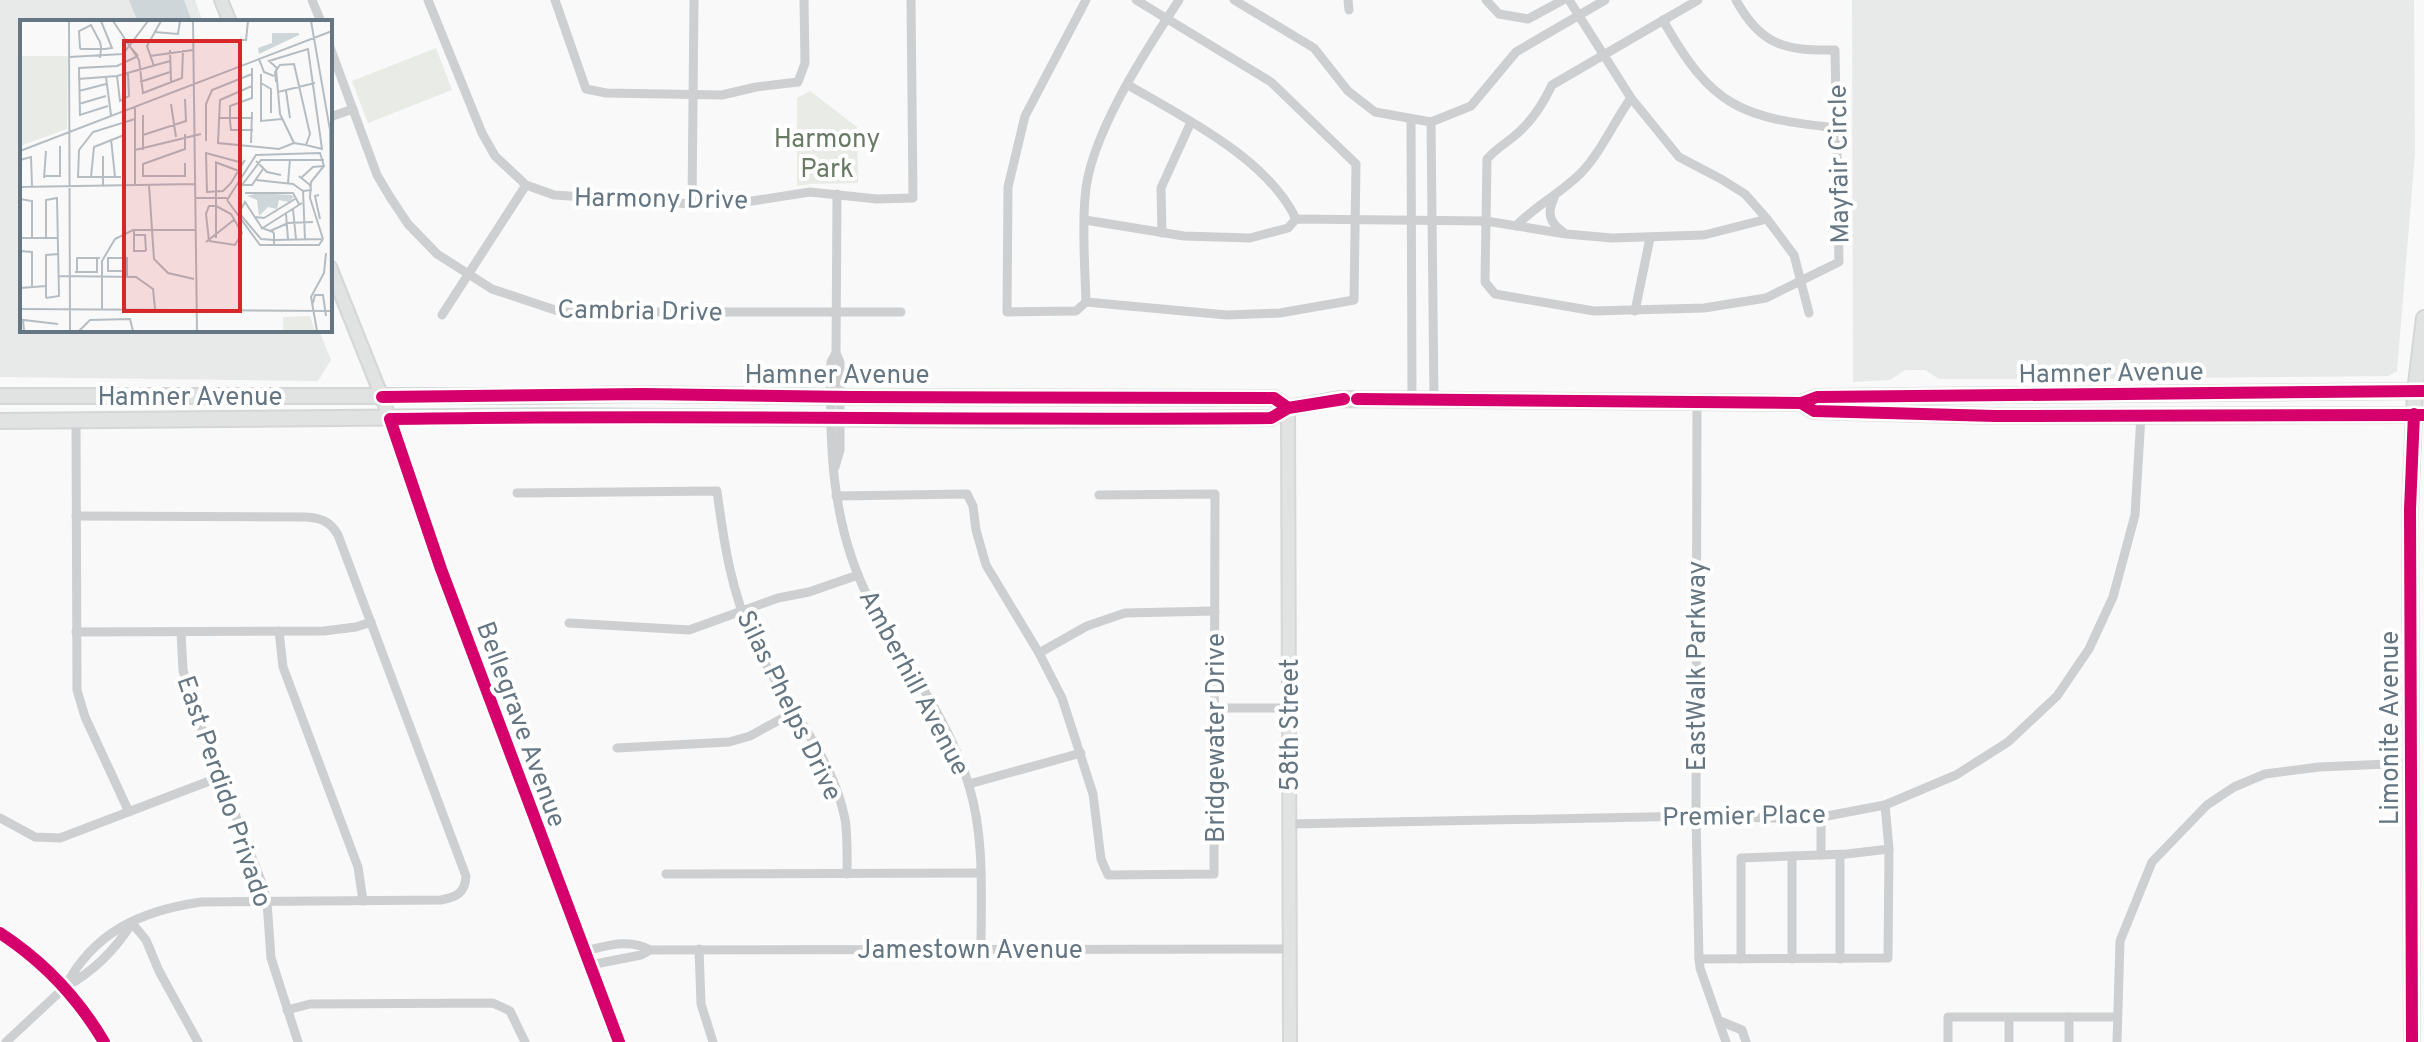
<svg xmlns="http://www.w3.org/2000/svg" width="2424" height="1042" font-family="Overpass,sans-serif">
	<rect width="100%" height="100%" fill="#f9f9f9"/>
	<g fill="#e8e9e9">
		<polygon points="0,0 195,0 203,22 22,22 22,330 319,330 331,360 318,381 0,377"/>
		<polygon points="1852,0 2414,0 2415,154 2397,371 2388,376 2172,378 2159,370 2130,369 2117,379 1939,379 1925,370 1905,370 1890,380 1853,382"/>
	</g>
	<g fill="#e8ebe6">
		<polygon points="436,48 452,90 368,123 352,81"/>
		<polygon points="810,91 857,127 858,183 810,184 797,186 797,98"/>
	</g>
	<polygon fill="#ced6d9" points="129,0 184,0 192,22 138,22"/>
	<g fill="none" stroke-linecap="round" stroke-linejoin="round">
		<g stroke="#d5d6d7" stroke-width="16">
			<g id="secondary">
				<polyline points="221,0 230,22"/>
				<polyline points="330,267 382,397 441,569 619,1042"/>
				<polyline points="1288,408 1290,1042"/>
				<path d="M0 933C43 961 78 998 104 1042"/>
			</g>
		</g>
		<g stroke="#d5d6d7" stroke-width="18">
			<g id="primary">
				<polyline points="0,396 532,396 642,394 852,397 1274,398 1288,408"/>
				<polyline points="1801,403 1814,411 1995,416 2424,415"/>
				<polyline points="0,421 561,416 1009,420 1271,418 1288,408 1339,399 1801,403 1817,397 2424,391"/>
				<polyline points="2412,1042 2410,509 2415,391 2424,318"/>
			</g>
		</g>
		<g stroke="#cecfd0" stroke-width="9">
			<polyline points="312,0 321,22"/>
			<polyline points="428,0 482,133 495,156 526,185 554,195 692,204 752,201 810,192 877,199 913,198 911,0"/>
			<polyline points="555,0 586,89 606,93 722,95 756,87 798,82 805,63 804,0"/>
			<polyline points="1086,0 1025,116 1008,187 1007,312 1076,311 1086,302 1227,315 1280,313 1354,300 1356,164 1271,82 1136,0"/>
			<polyline points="1234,0 1314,48 1348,91 1375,112 1431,122 1471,106 1516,52 1605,0"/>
			<polyline points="1348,0 1349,10"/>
			<polyline points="1486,0 1499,14 1528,19 1563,0"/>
			<polyline points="1569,0 1631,98 1679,157 1721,179 1745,194 1767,219 1794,255 1809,313"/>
			<path d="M1698 0 1552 85C1543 104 1529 125 1512 138 1503 145 1495 150 1487 159L1485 282 1495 294 1594 311 1704 308 1766 298 1839 262 1835 50C1786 51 1761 46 1736 0"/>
			<path d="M1663 20C1712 108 1742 118 1838 128"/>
			<polyline points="330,47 377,175 390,197 408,224 437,254 492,289 561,312 901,312"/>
			<path d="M1128 85C1183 117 1268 159 1296 219"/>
			<polyline points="330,117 353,109"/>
			<polyline points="1411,119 1412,400"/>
			<polyline points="1431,122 1434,400"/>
			<path d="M1554 198C1547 213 1549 222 1563 232"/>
			<polyline points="692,204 694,0"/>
			<polyline points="1085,220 1184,236 1250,238 1288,228 1296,219 1486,221 1566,234 1612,238 1704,235 1767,219"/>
			<path d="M1516 226C1535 206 1561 193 1581 173 1602 151 1613 123 1631 98"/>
			<polyline points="1162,233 1161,188 1191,122"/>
			<path d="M1086 302C1085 268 1082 232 1085 198 1088 138 1146 50 1179 0"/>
			<polyline points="1635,311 1650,238"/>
			<polyline points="442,315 526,185"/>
			<path d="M836 353 831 362C829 444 831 525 869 599 902 660 949 718 969 786 985 838 981 896 981 949"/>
			<polyline points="1697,403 1696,816 1699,959 1700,968 1726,1042"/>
			<polyline points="76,421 77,690 85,717 129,812"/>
			<polyline points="835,467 840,450 840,362 836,353 837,194"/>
			<path d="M517 493 717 491C724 544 731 590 753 639 780 700 832 752 845 819 848 837 847 856 847 874"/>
			<polyline points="836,496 967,494 973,506 976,530 986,565 1039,653 1062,698 1093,794 1101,859 1108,875 1214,874 1215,494 1099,495"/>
			<path d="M76 516 305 517C321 518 330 521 338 535L466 876C465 893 457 897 441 900L201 902C140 911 94 932 65 987 93 972 115 950 132 923"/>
			<polyline points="569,623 689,630 778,598 809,592 858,575"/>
			<polyline points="279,631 283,667 358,867 363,901"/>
			<polyline points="76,632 324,631 356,627 371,622"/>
			<polyline points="181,632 183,670 192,703 263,886 267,902 271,958 298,1042"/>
			<polyline points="1039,653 1087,626 1125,613 1215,611"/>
			<polyline points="1215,708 1289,708"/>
			<polyline points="617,748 729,742 750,736 794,712"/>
			<polyline points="969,784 1081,753"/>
			<polyline points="1821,817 1821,855"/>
			<polyline points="0,818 35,837 60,838 220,777"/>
			<polyline points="1289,824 1696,816 1811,819 1885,805 1956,775 2008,742 2057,696 2089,649 2113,597 2135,515 2141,416"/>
			<polyline points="1840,855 1840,959"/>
			<polyline points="1792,856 1792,959"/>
			<polyline points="666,874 980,873"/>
			<polyline points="132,923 146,940 159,971 198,1042"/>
			<polyline points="699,949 701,1004 713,1042"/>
			<path d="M585 951C606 946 630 938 650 950"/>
			<polyline points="1699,959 1888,958 1889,849"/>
			<polyline points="1741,959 1741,858 1847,854 1889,849 1885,805"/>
			<polyline points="590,965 641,955 650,950 1290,949"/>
			<polyline points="287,1010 310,1004 493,1003 510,1011 525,1042"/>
			<polyline points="2069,1017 2069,1042"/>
			<polyline points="1720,1021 1742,1030 1746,1042"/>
			<polyline points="6,1042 65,987"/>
			<polyline points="1948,1042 1948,1017 2117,1017"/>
			<polyline points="2009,1042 2009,1018"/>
			<polyline points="2117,1042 2120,941 2152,862 2207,805 2234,787 2265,774 2319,767 2411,763"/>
		</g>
		<use href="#secondary" stroke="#e1e2e2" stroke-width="12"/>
		<use href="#primary" stroke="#e1e2e2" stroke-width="14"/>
		<g stroke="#fff" stroke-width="17">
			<g id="cycleway">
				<polyline points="382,397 642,394 852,397 1274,398 1288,408"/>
				<polyline points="1357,399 1801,403 1817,397 2424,391"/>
				<polyline points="1801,403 1814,411 1995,416 2424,415"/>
				<path d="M0 933C43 961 78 998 104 1042"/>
				<path d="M619 1042 441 569 390 419C684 414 977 421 1271 418L1288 408 1344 399"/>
				<polyline points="2412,1042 2410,509 2414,414"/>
			</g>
		</g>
		<use href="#cycleway" stroke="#d6006c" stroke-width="12"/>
	</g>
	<g text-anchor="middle" stroke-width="8" stroke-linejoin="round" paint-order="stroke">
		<g font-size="26" fill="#687a64" stroke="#fff">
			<text x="827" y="147">Harmony<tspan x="827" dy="30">Park</tspan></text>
		</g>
		<g font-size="26" fill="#657683" stroke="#fff">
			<text transform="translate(1838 164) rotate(-91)" y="9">Mayfair Circle</text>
			<text transform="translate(661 198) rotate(1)" y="9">Harmony Drive</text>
			<text transform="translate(640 310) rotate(1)" y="9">Cambria Drive</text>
			<text transform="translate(2111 372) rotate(-1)" y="9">Hamner Avenue</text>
			<text x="837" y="383">Hamner Avenue</text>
			<text x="190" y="405">Hamner Avenue</text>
			<text transform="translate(1696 666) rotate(-90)" y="9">EastWalk Parkway</text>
			<text transform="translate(915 682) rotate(62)" y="9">Amberhill Avenue</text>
			<text transform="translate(790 705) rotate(64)" y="9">Silas Phelps Drive</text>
			<text transform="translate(522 724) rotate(70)" y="9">Bellegrave Avenue</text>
			<text transform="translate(1289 725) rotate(-90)" y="9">58th Street</text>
			<text transform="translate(2389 728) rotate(-90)" y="9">Limonite Avenue</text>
			<text transform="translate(1215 738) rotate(-90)" y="9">Bridgewater Drive</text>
			<text transform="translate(225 791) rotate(71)" y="9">East Perdido Privado</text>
			<text transform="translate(1744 815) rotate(-1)" y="9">Premier Place</text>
			<text x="970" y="958">Jamestown Avenue</text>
		</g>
	</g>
	<g transform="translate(20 20)">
		<rect width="312" height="312" fill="#f9f9f9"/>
		<path d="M0 36H48L47 109 0 126ZM290 296 295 311H263V297Z" fill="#e8ebe6"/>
		<path d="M252 13H279V15L239 34 238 28 252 23ZM238 173 271 175 274 177 269 182 259 180 257 189 248 187 239 196 237 180 227 176Z" fill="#ced6d9"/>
		<path fill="none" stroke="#b5bdc3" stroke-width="2" d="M49 1 50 311M93 1 111 28M173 1 177 311M291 1 310 110 311 311M134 12 158 14 160 1M176 20H226L228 1M150 30 151 62M118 36 111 28 119 40 123 73 162 58 163 30M130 36 173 30M49 37 103 34 128 1M80 38 81 29V27L80 22 71 5 59 11 60 28 61 29H85L92 28 81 1M239 39 244 52 254 56M134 46 127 26 141 1M232 48V78L210 86V101L211 110H233M257 48 249 41 288 29 302 129 286 125M241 54V101L262 99M97 56 100 81 109 76 108 53M86 57 91 95M58 59 97 56 150 41M120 62 150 52M256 62 255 52 260 45 274 44 290 114 286 125 274 123 260 94 256 49M241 63 251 69V93M232 66 200 80 198 123 259 129 274 123M59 71 86 64M266 71 270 98M258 72 295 63M59 84 86 76M151 84 156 117M88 86 60 95 59 48 97 46 118 36M115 86V165M123 95V130M198 98H233M165 114V129L123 144V156H165V143M123 115 166 101 165 79M91 119 95 157M186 121V84L192 70 232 54M231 123 232 92M115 130 181 114M0 131 312 11M0 140 11 137 12 166M236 141 247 152 261 155M195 142 219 151M196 142V218M223 143 186 133 187 172 203 171 211 163 223 143 225 140M24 156H40V126M279 156 290 165 291 170 283 171M71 157 74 127 104 115M101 157H58L59 130 73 112 115 99M282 157 293 147 304 146M24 158 26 131M236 160 273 164 283 171M268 163 270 139M83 165V136M129 165 134 239 148 253 174 259M222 165 241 140H304M222 165H232L243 149M0 167 175 164M283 171 285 219M225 173H273L279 184M299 175 295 176 300 199M176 178H207M0 179 12 181V218M207 180 236 135 300 133 304 146 291 162 290 178 303 219M207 180 240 225H299L303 219M273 189 276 219M266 194 268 219M235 197 244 198 275 179M241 209 282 183M114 210V231H126M250 211 268 203 293 202M114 215H125L126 231M0 218H38M26 218V180L37 178 39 276 26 278M189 221 215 225 222 213 211 194 196 186M189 221 186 194 189 186H196M186 222 215 199M254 226V214L253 212 242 208 225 182 219 193 241 219 254 220 303 219M0 231 12 232V266M107 251H88V238H107V256M55 252H77V238M57 252V238H80M39 256 116 257 133 269 135 289M0 268 26 266M26 278V235L39 234M293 283 295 275H303L306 296M0 289 310 291M82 289V241L95 219 113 210H175M4 311 3 300 38 304M59 311 70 300 110 299 113 311M297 311 291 277 304 253 306 233"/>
		<path fill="#d62828" fill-opacity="0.15" stroke="#d62828" stroke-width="4" d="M104 21H220V291H104Z"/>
		<rect width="312" height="312" fill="none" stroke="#657683" stroke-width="4"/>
	</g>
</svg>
